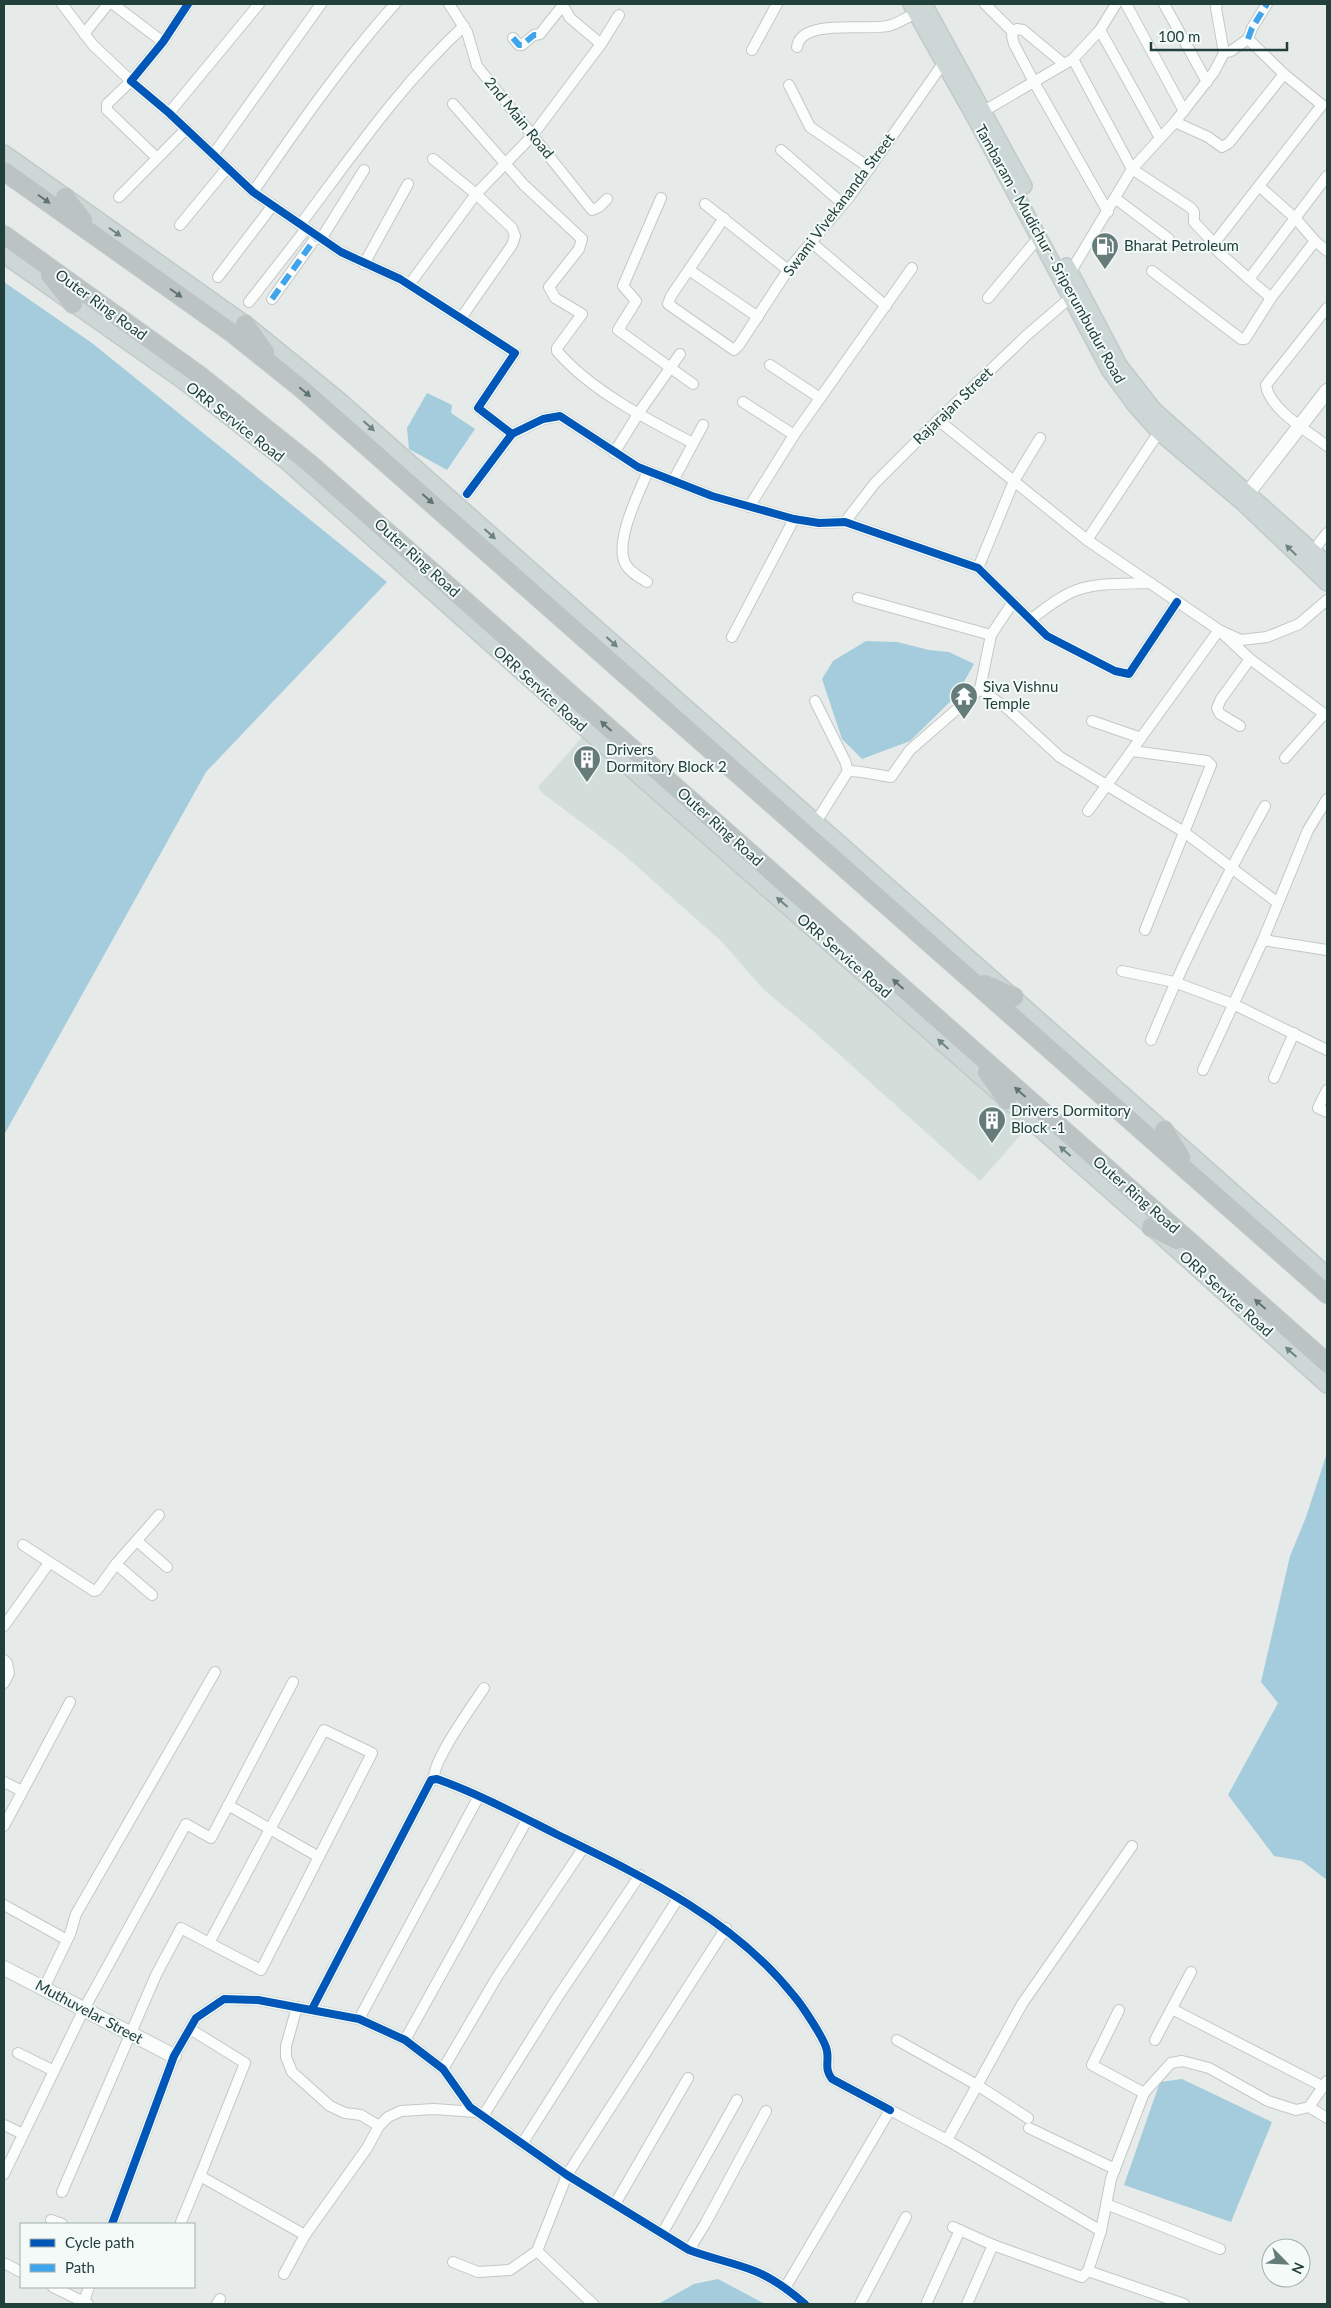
<svg xmlns="http://www.w3.org/2000/svg" width="1331" height="2308" font-family="Lato,sans-serif">
	<rect width="100%" height="100%" fill="#e6ebe9"/>
	<polygon fill="#d3ddda" points="584,735 1027,1128 980,1181 811,1029 763,989 722,942 622,853 541,792 538,787"/>
	<g fill="#a4ccdc">
		<polygon points="4,282 92,343 387,582 206,772 4,1135"/>
		<polygon points="427,393 452,405 451,413 475,429 447,470 409,449 407,428"/>
		<polygon points="866,641 897,642 929,650 949,652 974,664 956,696 910,741 862,759 842,739 822,679 833,661"/>
		<polygon points="1327,1453 1327,1880 1302,1861 1274,1856 1228,1795 1278,1703 1261,1682 1290,1556 1306,1517"/>
		<polygon points="1182,2079 1272,2122 1231,2222 1124,2185 1160,2082"/>
		<polygon points="718,2279 765,2304 658,2304 694,2284"/>
	</g>
	<g fill="none" stroke-linecap="round" stroke-linejoin="round">
		<g stroke="#c3c8c6" stroke-width="12">
			<g id="street">
				<polyline points="62,4 93,45 131,81 107,104 107,110 157,158"/>
				<polyline points="113,4 163,42"/>
				<polyline points="188,4 163,42 131,81 169,113 253,192 341,252 400,279 515,353 478,408 512,434"/>
				<polyline points="449,4 467,32 477,66 592,210 599,207 607,199"/>
				<polyline points="562,4 570,18 601,44"/>
				<polyline points="985,4 1013,32"/>
				<polyline points="1126,4 1184,111"/>
				<polyline points="1164,4 1207,82"/>
				<polyline points="1100,30 1116,4"/>
				<polyline points="84,34 108,4"/>
				<polyline points="513,38 519,45 522,45 534,35 540,34 563,5"/>
				<polyline points="1248,39 1252,28 1267,4"/>
				<path d="M797 47C801 18 866 31 888 26 898 24 907 17 916 13"/>
				<polyline points="752,50 777,4"/>
				<polyline points="1073,59 1132,169 1191,208 1194,212 1194,222 1209,238 1212,246 1249,279"/>
				<polyline points="1064,64 1023,30 1017,29 1013,32 1012,36 1014,44 1034,82 1108,212"/>
				<polyline points="789,85 810,127 870,168"/>
				<path d="M453 104 524 185 582 239 579 249 549 287 555 298 582 314 557 348V351C590 390 648 420 693 443"/>
				<polyline points="984,111 1073,59 1100,30 1160,138"/>
				<polyline points="169,113 259,4"/>
				<polyline points="1175,122 1208,137 1222,147 1229,143 1284,74"/>
				<polyline points="781,150 843,204"/>
				<polyline points="213,155 321,4"/>
				<polyline points="433,159 476,194 512,228 515,236 512,245 461,318"/>
				<polyline points="1259,186 1296,219 1315,241 1327,251"/>
				<path d="M253 192C298 127 343 62 395 4"/>
				<polyline points="119,197 186,129"/>
				<polyline points="661,198 623,286 636,301 618,330 693,384"/>
				<polyline points="1115,198 1169,239"/>
				<polyline points="705,204 788,270"/>
				<polyline points="724,218 671,296 668,304 734,350 739,345 788,270 850,196 944,62"/>
				<polyline points="180,225 227,168"/>
				<path d="M300 225C352 156 400 85 464 26"/>
				<polyline points="321,239 364,170"/>
				<polyline points="811,242 886,306"/>
				<polyline points="1212,246 1322,105 1284,74 1248,39 1231,51 1224,53"/>
				<polyline points="364,264 408,184"/>
				<polyline points="689,270 758,317"/>
				<polyline points="1152,271 1241,339 1245,339 1271,298 1249,279 1327,176"/>
				<polyline points="1070,273 1132,169 1175,122 1214,72 1224,53 1216,8 1217,4"/>
				<polyline points="218,277 273,205"/>
				<polyline points="409,285 476,194 532,136 601,44 619,15"/>
				<polyline points="988,298 1039,237"/>
				<polyline points="1271,298 1315,241"/>
				<polyline points="272,299 317,236"/>
				<polyline points="249,302 306,229"/>
				<path d="M1327 308 1266 385C1269 409 1309 432 1327 446"/>
				<polyline points="770,365 820,398"/>
				<polyline points="743,402 794,435"/>
				<polyline points="938,420 1087,540 1219,630 1241,640 1267,637 1299,624 1327,600"/>
				<polyline points="614,453 640,411 680,354"/>
				<polyline points="673,481 703,425"/>
				<polyline points="467,494 512,434 543,419 560,416 638,467 712,496 794,519 819,523 845,522 978,568 1047,636 1115,671 1129,674 1177,602"/>
				<polyline points="749,507 794,435 912,268"/>
				<polyline points="845,522 875,483 938,420 1027,335 1070,298"/>
				<polyline points="1087,540 1159,432"/>
				<polyline points="1313,551 1327,533"/>
				<polyline points="978,568 1014,481 1040,438"/>
				<path d="M647 582C639 577 631 573 626 565 613 543 639 493 648 471"/>
				<polyline points="858,598 991,635 980,689 1009,710 1060,757 1184,832 1278,903"/>
				<path d="M1031 619C1045 609 1060 596 1077 590 1099 582 1128 584 1151 583"/>
				<polyline points="991,635 1013,602"/>
				<polyline points="732,637 794,519"/>
				<polyline points="815,701 845,761 848,771 816,822"/>
				<polyline points="1092,721 1141,738"/>
				<polyline points="1240,726 1220,714 1217,708 1221,699 1250,659"/>
				<polyline points="1132,751 1207,761 1211,765 1145,930"/>
				<polyline points="1285,758 1324,714"/>
				<path d="M848 771C862 771 876 775 891 777L910 750 980 689"/>
				<polyline points="1088,811 1219,630 1250,659 1327,716"/>
				<polyline points="1263,940 1327,950"/>
				<polyline points="1122,971 1174,982 1233,1004 1327,1050"/>
				<path d="M1151 1040C1184 959 1223 882 1265 806"/>
				<polyline points="1203,1070 1263,940 1308,830 1327,799"/>
				<polyline points="1274,1078 1294,1033"/>
				<polyline points="1327,1090 1318,1108 1327,1112"/>
				<polyline points="137,1541 167,1567"/>
				<polyline points="23,1545 94,1591 97,1590 116,1564 159,1515"/>
				<polyline points="116,1564 152,1595"/>
				<polyline points="4,1626 49,1563"/>
				<polyline points="4,1660 7,1663 9,1673 4,1683"/>
				<path d="M434 1780C431 1762 473 1705 484 1688"/>
				<polyline points="4,1782 22,1791"/>
				<polyline points="4,1826 70,1702"/>
				<polyline points="4,1905 67,1940"/>
				<polyline points="209,1943 261,1970 372,1753 324,1730 270,1829 319,1857"/>
				<polyline points="44,1988 70,1934 76,1914 215,1672"/>
				<polyline points="297,2007 286,2046 286,2057 292,2072 330,2106 345,2113 361,2115 379,2126"/>
				<path d="M312 2009 431 1780 437 1779C479 1794 518 1815 558 1835 644 1877 733 1919 794 1996 801 2004 826 2041 827 2051 829 2062 824 2069 832 2079L890 2110"/>
				<polyline points="1172,2009 1324,2087"/>
				<polyline points="1119,2010 1092,2065 1144,2093"/>
				<polyline points="359,2019 479,1796"/>
				<polyline points="190,2029 245,2063 200,2176 305,2235"/>
				<polyline points="405,2040 527,1820"/>
				<polyline points="897,2040 977,2085 1028,2118"/>
				<polyline points="1155,2040 1191,1972"/>
				<polyline points="18,2053 54,2071"/>
				<polyline points="443,2069 497,1977 584,1847"/>
				<polyline points="1309,2107 1327,2118"/>
				<polyline points="483,2116 557,1998 640,1875"/>
				<polyline points="4,2125 23,2134"/>
				<polyline points="1029,2128 1115,2169"/>
				<polyline points="947,2140 1022,2004 1132,1846"/>
				<polyline points="522,2144 679,1897"/>
				<polyline points="4,2174 84,2009 186,1824 211,1838 293,1682"/>
				<polyline points="62,2192 156,1975 181,1928 209,1943 270,1829 228,1805"/>
				<polyline points="615,2204 688,2078"/>
				<polyline points="1106,2204 1220,2249"/>
				<polyline points="51,2220 62,2224"/>
				<polyline points="181,2222 200,2176"/>
				<path d="M112 2224 174 2056 196 2018 224 1999 258 2000 359 2019 405 2040 443 2069 470 2107 567 2175 689 2250C710 2258 731 2262 752 2270 772 2277 790 2291 805 2304"/>
				<polyline points="953,2227 993,2245 1082,2277 1088,2271"/>
				<polyline points="1101,2231 1088,2271 1184,2304"/>
				<polyline points="662,2234 737,2100"/>
				<polyline points="689,2250 705,2224 766,2111"/>
				<polyline points="537,2251 593,2304"/>
				<polyline points="453,2262 478,2272 510,2270 537,2251 567,2175 726,1928"/>
				<polyline points="6,2264 21,2272"/>
				<polyline points="284,2274 305,2235 367,2148 379,2126 388,2117 401,2111 434,2109 476,2112"/>
				<polyline points="53,2287 88,2304"/>
				<polyline points="785,2288 890,2110 947,2140 1101,2231 1111,2179 1144,2093 1171,2063 1182,2061 1209,2068 1268,2101 1296,2110 1309,2107 1327,2081"/>
				<polyline points="927,2302 960,2230"/>
				<polyline points="83,2304 89,2287"/>
				<polyline points="217,2304 220,2299"/>
				<polyline points="860,2304 906,2217"/>
				<polyline points="967,2304 993,2245"/>
			</g>
		</g>
		<g stroke="#c1c9c7" stroke-width="16">
			<g id="secondary">
				<polyline points="1248,493 1327,391"/>
				<polyline points="4,1968 174,2056"/>
			</g>
		</g>
		<g stroke="#c1cac9" stroke-width="18">
			<g id="primary">
				<polyline points="911,4 974,116 1110,371 1135,405 1159,432 1241,501 1327,583"/>
				<polyline points="924,4 1024,186"/>
				<polyline points="4,153 247,325 338,399 1327,1275"/>
				<polyline points="4,255 183,381 287,462 589,732 1151,1227 1327,1385"/>
				<polyline points="1067,266 1119,365 1154,410 1327,564"/>
			</g>
		</g>
		<g stroke="#c1cac9" stroke-width="20">
			<g id="highway">
				<polyline points="4,171 231,332 302,389 1327,1294"/>
				<polyline points="65,197 83,220"/>
				<polyline points="4,235 199,375 309,463 1327,1363"/>
				<polyline points="50,275 73,304"/>
				<polyline points="245,324 265,352"/>
				<polyline points="227,414 255,427"/>
				<polyline points="985,984 1014,997"/>
				<polyline points="987,1072 1007,1100"/>
				<polyline points="1164,1130 1181,1157"/>
				<polyline points="1151,1227 1177,1240"/>
			</g>
		</g>
		<use href="#street" stroke="#fbfcfc" stroke-width="10"/>
		<use href="#secondary" stroke="#fbfcfc" stroke-width="14"/>
		<use href="#primary" stroke="#cdd7d5" stroke-width="15"/>
		<use href="#highway" stroke="#bbc3c3" stroke-width="18"/>
		<g stroke="#3ea4ec" stroke-width="6" stroke-dasharray="12 6" stroke-linecap="butt">
			<polyline points="513,38 519,45 522,45 534,35 538,35"/>
			<polyline points="1248,39 1252,28 1267,4"/>
			<polyline points="272,299 317,236"/>
		</g>
		<g stroke="#f4faf8" stroke-width="11">
			<g id="cycleway">
				<polyline points="188,4 163,42 131,81 169,113 253,192 341,252 400,279 515,353 478,408 512,434"/>
				<polyline points="467,494 512,434 543,419 560,416 638,467 712,496 794,519 819,523 845,522 978,568 1047,636 1115,671 1129,674 1177,602"/>
				<path d="M312 2009 431 1780 437 1779C479 1794 518 1815 558 1835 644 1877 733 1919 794 1996 801 2004 826 2041 827 2051 829 2062 824 2069 832 2079L890 2110"/>
				<path d="M112 2224 174 2056 196 2018 224 1999 258 2000 359 2019 405 2040 443 2069 470 2107 567 2175 689 2250C710 2258 731 2262 752 2270 772 2277 790 2291 805 2304"/>
			</g>
		</g>
		<use href="#cycleway" stroke="#0057b8" stroke-width="8"/>
	</g>
	<defs><path id="oneway-solid" d="M-6-.8H1V-3.2L6.5 0L1 3.2V.8H-6Z" transform="scale(1.25)"/></defs>
	<g fill="#5f7472">
		<use href="#oneway-solid" transform="translate(44 199) rotate(35)"/>
		<use href="#oneway-solid" transform="translate(176 293) rotate(35)"/>
		<use href="#oneway-solid" transform="translate(305 392) rotate(40)"/>
		<use href="#oneway-solid" transform="translate(428 499) rotate(41)"/>
		<use href="#oneway-solid" transform="translate(606 726) rotate(-138)"/>
		<use href="#oneway-solid" transform="translate(898 984) rotate(-138)"/>
		<use href="#oneway-solid" transform="translate(1020 1092) rotate(-139)"/>
		<use href="#oneway-solid" transform="translate(1260 1304) rotate(-139)"/>
	</g>
	<g fill="#6e8481">
		<use href="#oneway-solid" transform="translate(115 232) rotate(35)"/>
		<use href="#oneway-solid" transform="translate(369 426) rotate(42)"/>
		<use href="#oneway-solid" transform="translate(490 534) rotate(42)"/>
		<use href="#oneway-solid" transform="translate(1291 550) rotate(-136)"/>
		<use href="#oneway-solid" transform="translate(612 642) rotate(42)"/>
		<use href="#oneway-solid" transform="translate(782 902) rotate(-139)"/>
		<use href="#oneway-solid" transform="translate(943 1044) rotate(-138)"/>
		<use href="#oneway-solid" transform="translate(1065 1151) rotate(-139)"/>
		<use href="#oneway-solid" transform="translate(1291 1352) rotate(-138)"/>
	</g>
	<defs>
		<g id="fuel-pin" transform="scale(1.4375)"><path d="M0 17L-7.5 6A9.5 9.5 0 1 1 7.5 6Z" fill="#667c79" stroke="#f4faf8"/><path d="M-5.5-6h7V0h2V4h1.3V-2.5L3-4.5l.8-.8L6-3V5H2.5V1h-1V6h-7ZM-4.2-4.7v3.2H.2V-4.7Z" fill="#fff"/></g>
		<g id="temple-pin" transform="scale(1.4375)"><path d="M0 17L-7.5 6A9.5 9.5 0 1 1 7.5 6Z" fill="#667c79" stroke="#f4faf8"/><path d="M0-6L5-2H3V0L6.5 2.5H4V6H1.5V3h-3V6H-4V2.5H-6.5L-3 0V-2H-5Z" fill="#fff"/></g>
		<g id="building-pin" transform="scale(1.4375)"><path d="M0 17L-7.5 6A9.5 9.5 0 1 1 7.5 6Z" fill="#667c79" stroke="#f4faf8"/><path d="M-4-6H4V6H1V3H-1V6H-4ZM-2.5-4.3h1.7v1.8h-1.7ZM.8-4.3h1.7v1.8H.8ZM-2.5-1h1.7V.8h-1.7ZM.8-1h1.7V.8H.8Z" fill="#fff"/></g>
	</defs>
	<g fill-rule="evenodd">
		<use href="#fuel-pin" x="1105" y="246"/>
		<use href="#temple-pin" x="964" y="696"/>
		<use href="#building-pin" x="587" y="759"/>
		<use href="#building-pin" x="992" y="1120"/>
	</g>
	<g text-anchor="middle" stroke-width="4" stroke-linejoin="round" paint-order="stroke">
		<g font-size="15" fill="#21403c" stroke="#f4faf8">
			<text transform="translate(519 118) rotate(51)" y="5">2nd Main Road</text>
			<text transform="translate(839 205) rotate(-53)" y="5">Swami Vivekananda Street</text>
			<text transform="translate(1050 254) rotate(61)" y="5">Tambaram - Mudichur - Sriperumbudur Road</text>
			<text transform="translate(101 305) rotate(36)" y="5">Outer Ring Road</text>
			<text transform="translate(953 406) rotate(-44)" y="5">Rajarajan Street</text>
			<text transform="translate(235 422) rotate(38)" y="5">ORR Service Road</text>
			<text transform="translate(417 558) rotate(42)" y="5">Outer Ring Road</text>
			<text transform="translate(540 689) rotate(42)" y="5">ORR Service Road</text>
			<text transform="translate(720 827) rotate(42)" y="5">Outer Ring Road</text>
			<text transform="translate(844 956) rotate(41)" y="5">ORR Service Road</text>
			<text transform="translate(1136 1195) rotate(41)" y="5">Outer Ring Road</text>
			<text transform="translate(1226 1294) rotate(42)" y="5">ORR Service Road</text>
			<text transform="translate(89 2012) rotate(28)" y="5">Muthuvelar Street</text>
		</g>
		<g font-size="15" fill="#21403c" stroke="#f4faf8" text-anchor="start">
			<text x="1124" y="251">Bharat Petroleum</text>
			<text x="983" y="692">Siva Vishnu<tspan x="983" dy="17">Temple</tspan></text>
			<text x="606" y="755">Drivers<tspan x="606" dy="17">Dormitory Block 2</tspan></text>
			<text x="1011" y="1116">Drivers Dormitory<tspan x="1011" dy="17">Block -1</tspan></text>
		</g>
	</g>
	<rect width="1331" height="2308" fill="none" stroke="#21403c" stroke-width="10"/>
	<rect x="20" y="2223" width="175" height="65" fill="#f4faf8" stroke="#a0b0ad"/>
	<rect x="30" y="2239" width="25" height="8" fill="#0057b8" stroke="#a0b0ad"/>
	<text x="65" y="2248" font-size="15" fill="#21403c">Cycle path</text>
	<rect x="30" y="2264" width="25" height="8" fill="#3ea4ec" stroke="#a0b0ad"/>
	<text x="65" y="2273" font-size="15" fill="#21403c">Path</text>
	<g transform="translate(1286 2263) rotate(114)"><circle r="24" fill="#f4faf8" stroke="#a0b0ad"/>
	<path d="M0-4L9 19L0 12L-9 19Z" fill="#667c79"/>
	<text y="-8" font-size="14" font-weight="bold" text-anchor="middle" fill="#21403c">N</text>
	</g>
	<path d="M1151 42v8h136v-8" fill="none" stroke="#21403c" stroke-width="2.5"/>
	<text x="1158" y="42" font-size="15" fill="#21403c" stroke="#f4faf8" stroke-width="4" paint-order="stroke">100 m</text>
</svg>
